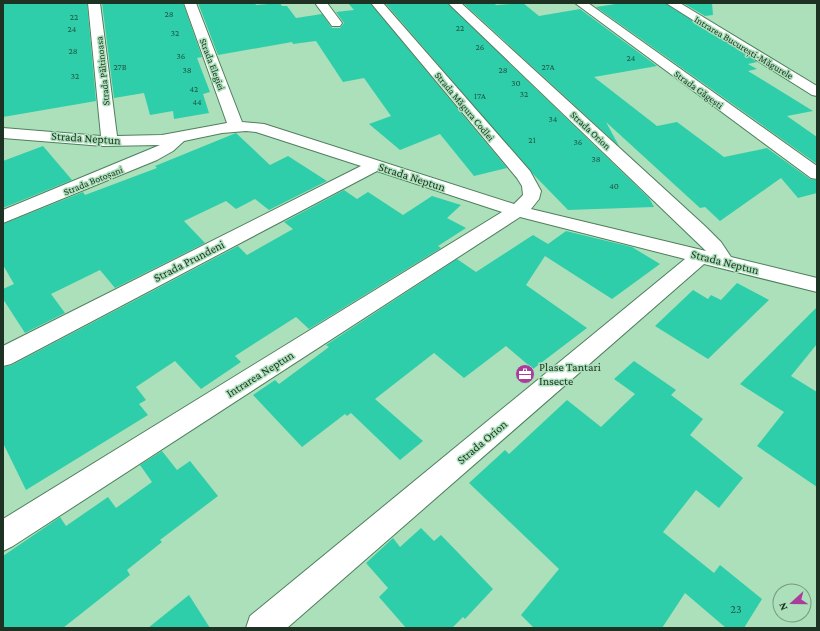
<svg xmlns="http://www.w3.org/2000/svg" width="820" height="631" font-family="'Crimson Pro',serif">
	<rect width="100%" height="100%" fill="#ace0ba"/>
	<g fill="#2eceaa">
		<polygon points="3,3 87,3 96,101 3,117"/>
		<polygon points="102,3 183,3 202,57 197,58 210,92 203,94 209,113 174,119 173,111 150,115 144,93 114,98"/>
		<polygon points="198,3 255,3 256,5 280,3 282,6 287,6 296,18 322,14 332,28 340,28 344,23 336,12 354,10 348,3 370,3 507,168 474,176 440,134 400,150 369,124 391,116 364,78 343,82 316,41 293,44 292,42 218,55"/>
		<polygon points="385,3 447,3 649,198 654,207 568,210 533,174"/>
		<polygon points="463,3 494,3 496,5 523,3 539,16 580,9 657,66 594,77 657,126 677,122 724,157 767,148 810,179 817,180 817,193 798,198 781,178 720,221 705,207 700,208 606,122 619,146"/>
		<polygon points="622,3 665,3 757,62 748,64 757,69 748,71 813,111 787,116 817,137 817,164 596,7"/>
		<polygon points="683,3 712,3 713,15 705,16"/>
		<polygon points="236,133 270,165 288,156 327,181 269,210 255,199 236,209 226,201 184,221 205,243 115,288 100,270 51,294 65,313 25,333 3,299 3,289 14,284 3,265 3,224 83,192 85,195 157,168 155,166"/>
		<polygon points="43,146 72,180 3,208 3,161"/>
		<polygon points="344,190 357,199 368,192 403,215 432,196 461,205 447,218 466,228 438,246 441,248 309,329 296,317 235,356 241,362 201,389 175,361 136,387 146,400 139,404 148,415 26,490 3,443 3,367 12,365 238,246 247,255 293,229 284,222"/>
		<polygon points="566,231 632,247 660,264 612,299 545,256 526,285 587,328 533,369 506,346 464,378 434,353 375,399 423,441 400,460 351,413 347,416 345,414 302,447 253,395 275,380 279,384 329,347 326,345 457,259 476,272 533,235 548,244"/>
		<polygon points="737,283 769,300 708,359 655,326 693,290 708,299 711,295 721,300"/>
		<polygon points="817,307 817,344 791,376 817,392 817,487 757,446 784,412 740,384"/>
		<polygon points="634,361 676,390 671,395 703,419 690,435 743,478 719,508 696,490 663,532 714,573 720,565 762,599 744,628 726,628 685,593 662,628 534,628 521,615 559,569 469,483 505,450 509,454 567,400 601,427 635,394 614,379"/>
		<polygon points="162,451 177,470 190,461 218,496 160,540 162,542 127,570 130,575 63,628 3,628 3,556 60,517 66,526 108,497 116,508 152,482 140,465"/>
		<polygon points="421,528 434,541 441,535 493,589 465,619 463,617 452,628 406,628 379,597 388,588 366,563 393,538 400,547"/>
		<polygon points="189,595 210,628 148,628"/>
	</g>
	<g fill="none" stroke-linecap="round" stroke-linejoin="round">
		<g stroke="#4f7f5d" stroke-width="2">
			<g id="minor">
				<polygon points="88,3 100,3 117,136 162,135 227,123 184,3 196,3 242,122 264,124 514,204 523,195 522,186 517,178 371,3 383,3 530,171 541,191 539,199 531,209 706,251 448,3 461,3 706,227 721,242 731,257 817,278 817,292 704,264 287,628 246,628 250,616 685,259 520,217 13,546 3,551 3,519 502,212 377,171 11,364 3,366 3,346 361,166 256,132 246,131 222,133 184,141 173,151 157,160 3,223 3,210 160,145 103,146 3,138 3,128 101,136"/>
				<polygon points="315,3 327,3 342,23 340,26 332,26"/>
				<polygon points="575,3 588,3 817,166 817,179 811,178"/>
				<polygon points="666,3 680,3 817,86 817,96 812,95"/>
			</g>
		</g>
		<use href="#minor" fill="#fff" fill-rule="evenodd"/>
	</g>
	<defs>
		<g id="office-disc" transform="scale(1)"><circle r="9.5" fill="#aa3d9c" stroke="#ace0ba"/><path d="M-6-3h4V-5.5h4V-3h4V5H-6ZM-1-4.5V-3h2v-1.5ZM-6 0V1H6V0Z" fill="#fff"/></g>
	</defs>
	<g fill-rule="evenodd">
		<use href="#office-disc" x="525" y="374"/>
	</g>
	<g text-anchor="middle" stroke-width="3" stroke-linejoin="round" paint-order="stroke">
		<g font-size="9" fill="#215945">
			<text x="169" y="17">28</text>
			<text x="74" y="20">22</text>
			<text x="460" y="31">22</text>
			<text x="72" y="32">24</text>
			<text x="175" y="36">32</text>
			<text x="480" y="50">26</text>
			<text x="73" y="54">28</text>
			<text x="181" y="59">36</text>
			<text x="631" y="61">24</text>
			<text x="120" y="70">27B</text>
			<text x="548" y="70">27A</text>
			<text x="187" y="73">38</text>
			<text x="503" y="73">28</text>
			<text x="75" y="79">32</text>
			<text x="516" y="86">30</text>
			<text x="194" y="92">42</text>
			<text x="524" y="97">32</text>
			<text x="480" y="99">17A</text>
			<text x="197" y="105">44</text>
			<text x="553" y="122">34</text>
			<text x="532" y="143">21</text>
			<text x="578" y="145">36</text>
			<text x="596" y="162">38</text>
			<text x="614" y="189">40</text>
		</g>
		<g font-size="10" fill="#1d3223" stroke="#ace0ba">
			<text transform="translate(744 47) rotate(31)" y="4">Intrarea București-Măgurele</text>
			<text transform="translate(213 64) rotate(69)" y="4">Strada Elegiei</text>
			<text transform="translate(102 71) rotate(-96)" y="4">Strada Păltinoasa</text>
			<text transform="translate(699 89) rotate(36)" y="4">Strada Găgești</text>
			<text transform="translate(465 106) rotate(50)" y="4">Strada Măgura Codlei</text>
			<text transform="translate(591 130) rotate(43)" y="4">Strada Orion</text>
			<text transform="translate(93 180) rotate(-22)" y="4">Strada Botoșani</text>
		</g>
		<g font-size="12" fill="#1d3223" stroke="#ace0ba">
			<text transform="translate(86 138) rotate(4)" y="4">Strada Neptun</text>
			<text transform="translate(412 177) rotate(18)" y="4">Strada Neptun</text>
			<text transform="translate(189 261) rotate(-27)" y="4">Strada Prundeni</text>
			<text transform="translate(725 262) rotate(14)" y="4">Strada Neptun</text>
			<text transform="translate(260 374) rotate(-32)" y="4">Intrarea Neptun</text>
			<text transform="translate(482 442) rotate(-40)" y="4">Strada Orion</text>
		</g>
		<g font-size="12" fill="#1d3223" stroke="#ace0ba" text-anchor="start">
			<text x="539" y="371">Plase Tantari<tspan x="539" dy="14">Insecte</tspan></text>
		</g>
		<g font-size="12" fill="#215945">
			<text x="736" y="613">23</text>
		</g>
	</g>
	<rect width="820" height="631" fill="none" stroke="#1d3223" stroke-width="8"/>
	<g transform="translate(792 603) rotate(249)"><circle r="19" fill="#ace0ba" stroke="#739a7e"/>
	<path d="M0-3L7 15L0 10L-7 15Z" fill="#aa3d9c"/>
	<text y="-6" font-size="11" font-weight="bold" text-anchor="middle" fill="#1d3223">N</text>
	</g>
</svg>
